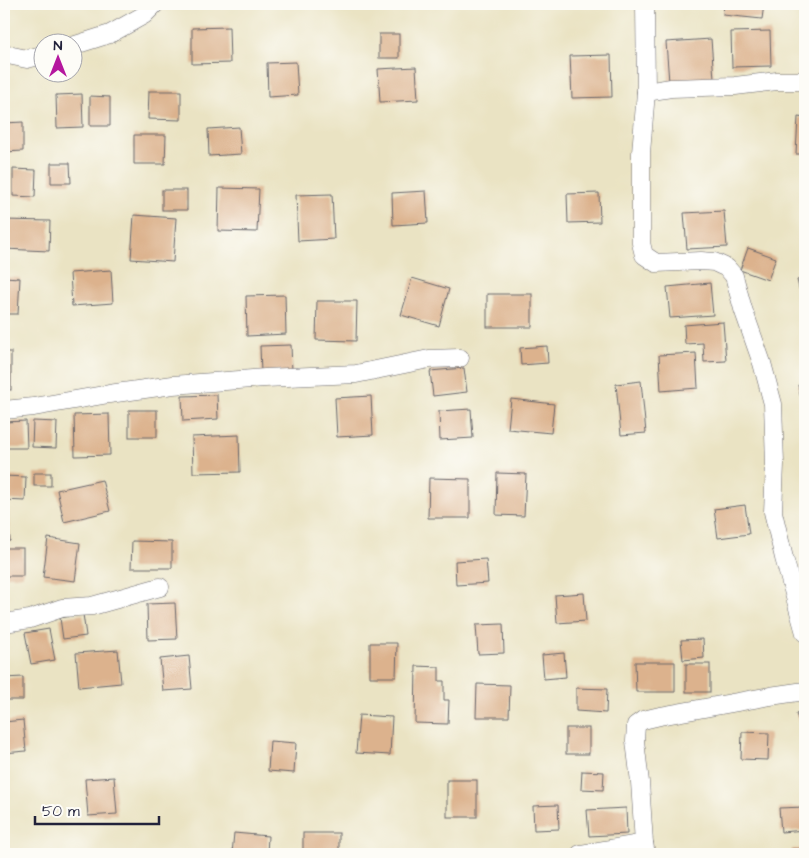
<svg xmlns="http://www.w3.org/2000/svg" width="809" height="858" font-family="'Architects Daughter',sans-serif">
	<rect width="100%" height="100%" fill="#fdfcf7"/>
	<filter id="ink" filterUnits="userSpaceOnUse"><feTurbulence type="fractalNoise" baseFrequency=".02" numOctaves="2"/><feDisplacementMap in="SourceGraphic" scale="10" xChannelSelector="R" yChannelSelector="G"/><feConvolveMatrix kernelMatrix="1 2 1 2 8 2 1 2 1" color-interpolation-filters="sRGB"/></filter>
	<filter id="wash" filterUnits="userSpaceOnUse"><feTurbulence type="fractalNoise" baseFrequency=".0096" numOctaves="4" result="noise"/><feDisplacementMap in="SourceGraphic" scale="20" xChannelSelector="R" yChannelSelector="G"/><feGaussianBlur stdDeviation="1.12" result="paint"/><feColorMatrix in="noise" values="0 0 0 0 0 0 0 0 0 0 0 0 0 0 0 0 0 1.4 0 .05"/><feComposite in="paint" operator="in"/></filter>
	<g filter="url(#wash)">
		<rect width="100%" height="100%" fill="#eae3c3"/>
		<g id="blocks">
			<g fill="#dcb28d">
				<polygon points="724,4 764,4 762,19 723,15"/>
				<polygon points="229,27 230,63 192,64 192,28"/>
				<polygon points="770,31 771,66 732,67 731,32"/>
				<rect x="379" y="34" width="20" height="24"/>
				<polygon points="711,39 714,79 669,82 666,42"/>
				<polygon points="611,55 612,97 572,98 570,56"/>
				<polygon points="296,62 298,95 268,97 267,63"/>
				<polygon points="416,67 418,100 380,102 378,69"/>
				<polygon points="149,91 181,91 181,120 148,119"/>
				<polygon points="82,94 83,127 57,128 56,95"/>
				<polygon points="90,96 110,97 110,126 90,126"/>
				<polygon points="798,117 805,118 805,154 796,154"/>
				<polygon points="23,122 23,151 4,152 4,123"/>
				<polygon points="239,127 241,154 209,156 208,129"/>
				<polygon points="134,135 166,135 165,164 134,164"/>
				<polygon points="51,163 70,163 71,183 51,183"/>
				<polygon points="13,169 36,170 35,197 13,196"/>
				<polygon points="219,188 259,189 257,232 218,231"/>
				<rect x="162" y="190" width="25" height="20"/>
				<polygon points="426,191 428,223 393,225 392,193"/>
				<polygon points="599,193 600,222 568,223 567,194"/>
				<polygon points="332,194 334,239 298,241 296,195"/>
				<polygon points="724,211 727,247 687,249 684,213"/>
				<polygon points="134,215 176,218 173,262 131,259"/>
				<polygon points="4,220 50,221 49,251 4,249"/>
				<polygon points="748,248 776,258 768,280 740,270"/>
				<polygon points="111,270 113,303 72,306 70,273"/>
				<polygon points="4,277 20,278 18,314 4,314"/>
				<polygon points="412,278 449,289 439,326 401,315"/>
				<polygon points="805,278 805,303 803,304 797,280"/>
				<polygon points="710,283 713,315 670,318 667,287"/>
				<rect x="487" y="294" width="45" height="33"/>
				<polygon points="285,295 286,334 247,336 246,296"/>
				<polygon points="317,301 357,301 356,341 316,340"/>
				<polygon points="723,322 726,361 704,362 703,343 685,344 684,325"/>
				<polygon points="291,345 292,372 261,373 260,346"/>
				<polygon points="547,346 548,363 521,365 520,348"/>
				<rect x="4" y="352" width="7" height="38"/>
				<polygon points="696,353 698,388 661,391 659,355"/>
				<polygon points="464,368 467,392 433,396 430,371"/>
				<polygon points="641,381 646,433 621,435 616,384"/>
				<polygon points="805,384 805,413 804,413 798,385"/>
				<polygon points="217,395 218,419 183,421 182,396"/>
				<polygon points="371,396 373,435 337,437 335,398"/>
				<polygon points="511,399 554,404 551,433 508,429"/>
				<polygon points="471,409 473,438 440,440 439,411"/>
				<rect x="129" y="410" width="28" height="27"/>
				<polygon points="109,414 110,455 75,456 74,415"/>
				<polygon points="26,421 27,448 4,448 4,422"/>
				<polygon points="33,421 57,422 56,448 32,447"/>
				<polygon points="239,435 240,472 193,473 192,437"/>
				<rect x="34" y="473" width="17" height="13"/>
				<polygon points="497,473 526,474 524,516 496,515"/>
				<polygon points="4,476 26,477 25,501 4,500"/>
				<polygon points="429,478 470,479 470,518 428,518"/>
				<polygon points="102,480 110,511 64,522 57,490"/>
				<polygon points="4,504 8,504 10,541 4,542"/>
				<polygon points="745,505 749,534 718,538 714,509"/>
				<polygon points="48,538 80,543 75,581 43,577"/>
				<polygon points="132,541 172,542 172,568 131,568"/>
				<rect x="4" y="548" width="19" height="28"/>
				<polygon points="486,559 488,583 456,585 455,561"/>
				<polygon points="584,593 586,621 557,623 555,595"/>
				<polygon points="175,603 177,639 148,640 147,604"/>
				<polygon points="83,614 86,636 63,639 60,618"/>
				<polygon points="503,624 504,653 478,654 476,625"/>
				<polygon points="49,629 55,660 31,664 25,633"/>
				<polygon points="703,639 704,658 683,660 681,640"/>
				<polygon points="370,643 397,643 396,677 370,677"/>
				<polygon points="118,650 121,683 79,687 76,653"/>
				<polygon points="564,653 566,677 544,679 542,655"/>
				<polygon points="189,656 192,689 163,691 160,659"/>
				<polygon points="635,662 675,662 675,692 636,692"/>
				<rect x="686" y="664" width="24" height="28"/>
				<polygon points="416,666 439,667 439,681 444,681 444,700 449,700 448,724 415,723"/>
				<polygon points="23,677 23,700 4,700 4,678"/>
				<polygon points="477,684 510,685 509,717 476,717"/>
				<polygon points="576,688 607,689 606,713 576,711"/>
				<polygon points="805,710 805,732 804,733 796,714"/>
				<polygon points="359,715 392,717 390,755 356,753"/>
				<polygon points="23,720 26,751 4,753 4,722"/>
				<rect x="566" y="728" width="23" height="26"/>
				<polygon points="742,732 769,733 768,760 741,759"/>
				<polygon points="270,741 296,743 294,773 268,771"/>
				<polygon points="582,771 604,772 603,790 581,789"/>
				<polygon points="114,777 117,814 88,816 85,779"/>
				<rect x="447" y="780" width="30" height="37"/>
				<polygon points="558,805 559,829 534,830 533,806"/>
				<polygon points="805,807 805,830 781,832 779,808"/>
				<polygon points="626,808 627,834 589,836 587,810"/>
				<polygon points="234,833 268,836 267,854 232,854"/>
				<rect x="303" y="833" width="36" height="21"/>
				<rect x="792" y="849" width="13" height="5"/>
			</g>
		</g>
	</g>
	<g filter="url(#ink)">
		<use href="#blocks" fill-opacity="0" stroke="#68666b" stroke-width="1"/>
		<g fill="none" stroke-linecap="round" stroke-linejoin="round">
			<g stroke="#68666b" stroke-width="19">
				<g id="street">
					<polyline points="645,4 646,92 641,153 641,243 644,255 656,263 701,261 714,262 727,268 734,276 743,309 762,363 773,404 775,464 773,512 784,558 805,633"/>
					<polyline points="72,46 110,34 144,15 155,4"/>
					<polyline points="4,56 8,55 27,59 42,55"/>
					<polyline points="646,92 671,88 735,86 777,81 805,81"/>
					<polyline points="4,410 34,407 109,394 173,385 265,378 356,374 429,359 460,358"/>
					<polyline points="4,623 30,619 62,608 92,606 160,587"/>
					<polyline points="644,843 640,782 635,741 636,725 643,720 660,716 770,696 805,691"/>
					<polyline points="580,854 644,843 646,854"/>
				</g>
			</g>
			<use href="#street" stroke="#fff" stroke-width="18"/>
		</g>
	</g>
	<rect width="809" height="858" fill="none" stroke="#fdfcf7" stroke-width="20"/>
	<g transform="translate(58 58)"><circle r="24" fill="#fdfcf7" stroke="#a5a5ac"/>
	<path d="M0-4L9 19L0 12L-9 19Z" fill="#b5179e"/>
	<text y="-8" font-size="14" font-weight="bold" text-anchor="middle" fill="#22223b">N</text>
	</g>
	<path d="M35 816v8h124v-8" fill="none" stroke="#22223b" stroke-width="2.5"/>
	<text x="42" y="816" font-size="15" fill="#22223b" stroke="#fdfcf7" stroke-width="4" paint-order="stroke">50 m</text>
</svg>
